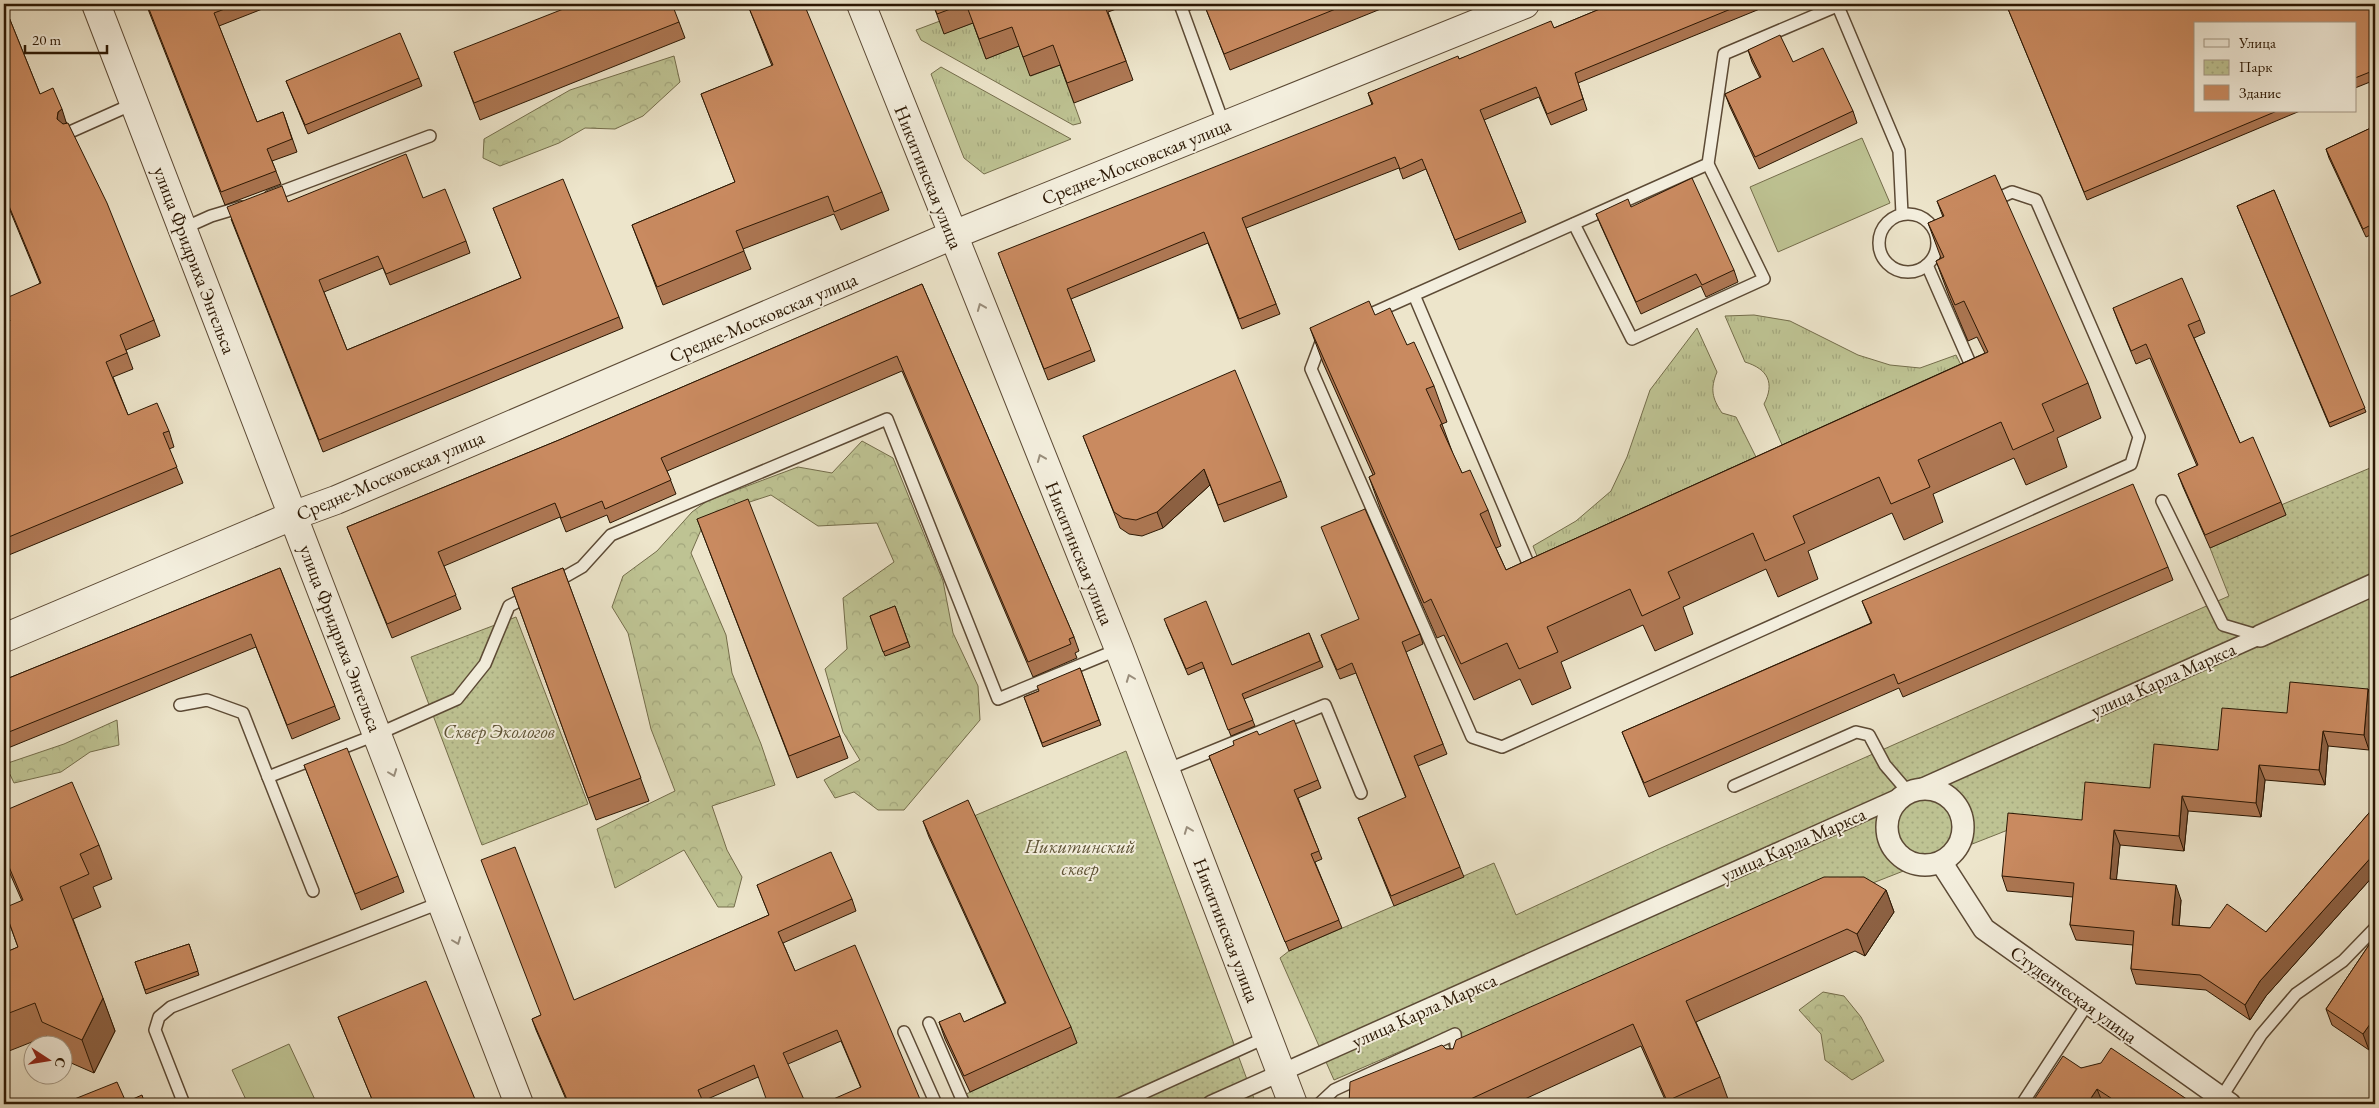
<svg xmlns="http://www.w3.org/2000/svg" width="2379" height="1108" font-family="'EB Garamond',serif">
	<defs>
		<pattern id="grass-tufts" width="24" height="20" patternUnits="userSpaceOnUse" patternTransform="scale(1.25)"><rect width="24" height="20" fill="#bec393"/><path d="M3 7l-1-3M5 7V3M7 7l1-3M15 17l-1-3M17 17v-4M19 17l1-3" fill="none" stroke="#a3a77d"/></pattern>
		<pattern id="forest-crowns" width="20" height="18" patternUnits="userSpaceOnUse" patternTransform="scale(1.25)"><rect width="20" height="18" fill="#bec393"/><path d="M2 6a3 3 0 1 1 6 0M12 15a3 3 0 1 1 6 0" fill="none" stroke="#a3a77d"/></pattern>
		<pattern id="park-dots" width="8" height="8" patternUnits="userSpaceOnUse" patternTransform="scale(1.25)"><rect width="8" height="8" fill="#bec393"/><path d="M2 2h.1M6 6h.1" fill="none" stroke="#a3a77d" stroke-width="1.8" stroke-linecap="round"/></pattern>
	</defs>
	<rect width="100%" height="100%" fill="#ede5cb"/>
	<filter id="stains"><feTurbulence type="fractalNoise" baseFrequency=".004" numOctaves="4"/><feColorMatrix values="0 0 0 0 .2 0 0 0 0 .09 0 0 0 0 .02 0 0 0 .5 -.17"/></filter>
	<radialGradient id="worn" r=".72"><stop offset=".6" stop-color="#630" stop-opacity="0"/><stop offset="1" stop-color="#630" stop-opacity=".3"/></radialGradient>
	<g fill="url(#grass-tufts)" stroke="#746d4b">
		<polygon points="940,21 945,33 973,23 986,59 1019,46 1031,76 1060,65 1081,123 1073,125 921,40 916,30"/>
		<polygon points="941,67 1071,139 984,174 964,158 931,74"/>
		<path d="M1754 315 1790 321 1858 355 1890 365 1920 368 1956 355 1963 369 1783 447 1764 404C1775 383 1768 369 1745 362L1725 316Z"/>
		<path d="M1697 328 1717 372C1710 389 1712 398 1722 413L1736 417 1756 457 1537 556 1533 546 1576 521 1611 491 1627 457 1650 390Z"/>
	</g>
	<g fill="url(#forest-crowns)" stroke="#746d4b">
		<polygon points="674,56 680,82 643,116 615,129 585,128 559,143 500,166 483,158 484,139 570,90"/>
		<polygon points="862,441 893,458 943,581 953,633 978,686 980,720 904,810 878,810 854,792 835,798 824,780 860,760 843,732 825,669 847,649 843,598 894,562 877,523 818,526 771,495 707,516 691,553 726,635 732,673 761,744 775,785 712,806 727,850 742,877 734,907 718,907 684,850 615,888 597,829 675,791 651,729 628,633 612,607 623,576 657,551 692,512 707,501 798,467 832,473"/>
		<polygon points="117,720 119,745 90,752 61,772 14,783 5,764 64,744"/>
		<polygon points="1823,992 1844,996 1861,1017 1884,1061 1852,1080 1825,1060 1821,1034 1799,1010"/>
	</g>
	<g fill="url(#park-dots)" stroke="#746d4b">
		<polygon points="2375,466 2375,616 2371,618 2375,626 2373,703 2296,697 2293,728 2156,803 2087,835 2013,828 1832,899 1457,1064 1443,1033 1334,1080 1280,958 1289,951 1494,863 1516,915 1661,848 2229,596 2210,548 2286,515 2281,505"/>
		<polygon points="516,617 588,804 482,845 411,657"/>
		<polygon points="1126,751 1256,1104 952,1104 951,1101 1077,1043 974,816"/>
	</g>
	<g fill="#bec393" stroke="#746d4b">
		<polygon points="1862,138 1890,203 1778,252 1750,187"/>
		<polygon points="289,1044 317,1104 248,1104 232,1070"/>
	</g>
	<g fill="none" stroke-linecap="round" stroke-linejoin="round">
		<g stroke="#5c4a35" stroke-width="14">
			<g id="service">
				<polyline points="1188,4 1181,7 1224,125"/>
				<polyline points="1837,4 1899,151 1902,214"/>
				<polyline points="70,132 135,103"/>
				<polyline points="270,196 430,136"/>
				<circle cx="1908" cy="243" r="29"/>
				<polyline points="1574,224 1632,339 1764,279 1708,164"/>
				<polyline points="182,229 211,216 241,207"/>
				<polyline points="1927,265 1973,370 1969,372"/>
				<polyline points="1414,295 1530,568 1536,565"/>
				<polyline points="1362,318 1708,164 1724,54 1837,6"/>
				<polyline points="1323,337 1311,369 1472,737 1502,747 2131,464 2139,437 2036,200 2012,192 1992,201"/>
				<polyline points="2162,501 2223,625 2260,636"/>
				<polyline points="554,583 582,567 611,535 887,419 998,699 1119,649"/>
				<polyline points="180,705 207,700 243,713 268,777 378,734 457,699 485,664 509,606 529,596"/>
				<polyline points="1166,770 1325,705 1361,793"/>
				<polyline points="268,777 313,891"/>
				<polyline points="1734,786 1856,732 1869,735 1885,765 1909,793"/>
				<polyline points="929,1023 964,1104"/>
				<polyline points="904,1032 936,1104"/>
				<polyline points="2221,1098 2261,1035 2296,994 2343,961 2375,928"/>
				<polyline points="184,1104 155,1030 159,1017 171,1007 442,902"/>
				<polyline points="1119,1104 1267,1037"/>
				<polyline points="1319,1104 1334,1090 1455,1034 1457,1055"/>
				<polyline points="2022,1104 2088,1003"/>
			</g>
		</g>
		<g stroke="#5c4a35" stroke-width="19">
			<polyline id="pedestrian" points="1211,1104 2260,636"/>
		</g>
		<g stroke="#5c4a35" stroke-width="24">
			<g id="minor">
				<polyline points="2260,636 2375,584"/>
				<circle cx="1925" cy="827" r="38"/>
				<polyline points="1941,862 1984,929 2230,1104"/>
			</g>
		</g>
		<g stroke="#5c4a35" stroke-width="30">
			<g id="tertiary">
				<polyline points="96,4 519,1104"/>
				<polyline points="861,4 1119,649 1293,1104"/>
				<polyline points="4,638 292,516 336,500 953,235 1525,4"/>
			</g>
		</g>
		<use href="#service" stroke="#f3eedd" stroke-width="11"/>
		<use href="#pedestrian" stroke="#f3eedd" stroke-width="16"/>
		<use href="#minor" stroke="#f3eedd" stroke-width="21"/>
		<use href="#tertiary" stroke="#f3eedd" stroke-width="28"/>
	</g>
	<g fill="#ad7753" stroke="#2b1703">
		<polygon points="146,4 275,4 219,26 257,122 283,112 297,152 272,161 281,184 225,205"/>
		<polygon points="933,4 1130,4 1108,12 1133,80 1074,103 1060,65 1030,76 1019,46 986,59 973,23 944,34"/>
		<polygon points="1204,4 1393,4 1230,70"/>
		<polygon points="1612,4 1772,4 1578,83 1587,110 1551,125 1539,97 1484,120 1526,222 1459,250 1426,169 1403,179 1399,168 1246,228 1280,314 1242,329 1208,243 1071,299 1095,361 1048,380 1002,263 1372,105 1368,93 1459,59 1554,28"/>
		<polygon points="2006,4 2375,4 2375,80 2355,88 2355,24 2195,111 2300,111 2087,200"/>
		<polygon points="4,5 40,94 67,123 154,320 160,336 126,350 133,369 113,377 128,415 169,431 174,447 169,449 183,483 4,557 4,324 9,321 4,307 40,283 4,196"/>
		<polygon points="749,8 882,192 889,210 841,230 834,214 743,249 751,269 663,305 632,225 735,182 701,94 772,66"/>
		<polygon points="679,22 685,38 480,120 454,52"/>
		<polygon points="1748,50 1793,62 1853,111 1857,123 1759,169 1730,107 1725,94 1760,78 1752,62"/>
		<polygon points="419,78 422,86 308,134 286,81"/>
		<polygon points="2375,126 2375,233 2366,237 2329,158 2326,149"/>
		<polygon points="2274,190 2366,412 2330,427 2237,206"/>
		<polygon points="423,198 466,241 470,253 390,285 383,268 324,292 347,350 521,278 493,208 619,317 623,328 323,452 231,219"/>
		<polygon points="1937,201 2088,383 2101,418 2057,438 2067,467 2026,485 2014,458 1933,494 1943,522 1904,540 1892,513 1808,551 1818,579 1778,597 1766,569 1683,607 1693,634 1655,651 1643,625 1561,662 1571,688 1532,705 1520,679 1474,700 1444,635 1437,638 1382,513 1369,477 1373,475 1323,363 1310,328 1375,315 1407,345 1434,386 1447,422 1442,424 1453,454 1462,473 1488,510 1501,546 1496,548 1506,570 1985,353 1977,337 1968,341 1949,296 1936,261 1941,258 1928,223 1943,217"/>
		<polygon points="1631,207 1734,270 1738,282 1706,297 1701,286 1641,314 1601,226 1596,214"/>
		<polygon points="922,284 1074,637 1079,651 1075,653 1077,658 1033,677 902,371 667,471 676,494 610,523 607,515 566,532 560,517 444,566 461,609 392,638 347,527 559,440"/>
		<polygon points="2113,308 2200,320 2205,333 2194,338 2240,443 2281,502 2286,515 2210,548 2183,487 2178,474 2197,466 2150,358 2136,364 2118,321"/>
		<polygon points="1083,436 1281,481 1287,497 1224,522 1210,485 1163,528 1142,536 1129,534 1120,528"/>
		<polygon points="697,519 840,736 848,758 797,778"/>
		<polygon points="2168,567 2173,580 1903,697 1899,688 1649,797 1622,732 1871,623 1862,601"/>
		<polygon points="280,568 340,719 292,739 256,647 8,748 4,737 4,680"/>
		<polygon points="563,568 649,801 596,820 512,588"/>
		<polygon points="895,606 910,647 885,656 870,616"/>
		<polygon points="1166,624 1232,665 1309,633 1323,667 1244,699 1255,726 1231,736 1204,668 1188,675"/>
		<polygon points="1420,634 1423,644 1406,652 1447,754 1418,766 1464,877 1394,906 1358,818 1406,798 1356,673 1340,679 1321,635"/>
		<polygon points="1080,668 1101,725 1043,747 1024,697 1039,691"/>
		<polygon points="2368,689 2373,703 2369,750 2328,746 2325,785 2265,780 2261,817 2188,811 2184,851 2120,845 2116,880 2181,900 2179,926 2266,932 2375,806 2375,874 2266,996 2250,1020 2206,990 2136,984 2131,969 2133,945 2076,940 2070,925 2073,897 2007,891 2002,876 2082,820 2150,788 2218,750 2287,713"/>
		<polygon points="1259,735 1318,780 1321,788 1298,798 1322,859 1315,862 1342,928 1289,951 1209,756"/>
		<polygon points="304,765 398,876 404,892 361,910"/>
		<polygon points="4,811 99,845 112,879 93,887 101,907 73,919 115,1031 94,1073 62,1059 62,1046 50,1046 47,1036 4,1053 4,953 18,947 4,909 22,901 4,860"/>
		<polygon points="923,821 1071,1027 1077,1043 970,1092 945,1039 939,1022 964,1022 1005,1003 929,837"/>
		<polygon points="757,885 852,899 856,911 783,943 795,971 922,1104 861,1088 841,1041 703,1101 704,1104 568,1104 536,1030 532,1019 769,915"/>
		<polygon points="1886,890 1894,912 1865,956 1855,951 1696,1022 1720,1077 1728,1099 1716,1104 1667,1104 1641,1046 1514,1104 1349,1104 1446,1049 1453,1049"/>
		<polygon points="2375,936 2375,1041 2369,1050 2332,1025 2326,1009"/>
		<polygon points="189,944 199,975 146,994 135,962"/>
		<polygon points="338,1017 477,1104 374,1104"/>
		<polygon points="2081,1068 2194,1104 2031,1104"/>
	</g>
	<g fill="#8d6143" stroke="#2b1703">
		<polygon points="62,109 67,125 64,128 57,119 58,112"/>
		<polygon points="1204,469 1210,485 1163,528 1157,512"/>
		<polygon points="2368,689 2373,703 2369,750 2364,735"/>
		<polygon points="2323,731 2328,746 2325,785 2319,770"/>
		<polygon points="2259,765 2265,780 2261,817 2256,803"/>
		<polygon points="2182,796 2188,811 2184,851 2179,836"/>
		<polygon points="2114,830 2120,845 2115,894 2110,879"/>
		<polygon points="2375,853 2375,874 2266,996 2250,1020 2245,1005 2260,981"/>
		<polygon points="2176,885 2181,900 2178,940 2172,925"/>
		<polygon points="1886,890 1894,912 1865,956 1857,934"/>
		<polygon points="103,998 115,1031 94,1073 82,1040"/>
		<polygon points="2375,1017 2375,1041 2369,1050 2363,1034"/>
		<polygon points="2097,1089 2103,1104 2087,1104"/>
	</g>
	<g fill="#c98a60" stroke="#2b1703">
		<polygon points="147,4 238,4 214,13 257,122 283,112 292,139 267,149 276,171 221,192"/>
		<polygon points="576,4 672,4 679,22 474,103 454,52"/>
		<polygon points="759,4 804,4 882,192 834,212 828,196 736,231 744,251 657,287 632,225 735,182 701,94 773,65 749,8"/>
		<polygon points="933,4 964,4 937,14"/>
		<polygon points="966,4 1104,4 1126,61 1067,83 1053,45 1023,57 1012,27 979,39"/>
		<polygon points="1204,4 1348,4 1224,54"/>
		<polygon points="1612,4 1743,4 1575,73 1583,99 1547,114 1536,87 1480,110 1522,212 1455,240 1422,159 1400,169 1395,157 1242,218 1276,304 1239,319 1204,232 1067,289 1091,350 1044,369 998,253 1373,104 1368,93 1458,56 1459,59 1551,21 1554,28"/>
		<polygon points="2006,4 2375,4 2375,70 2355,78 2355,24 2195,24 2195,111 2277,111 2084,192"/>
		<polygon points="4,5 40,94 53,88 62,109 58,112 57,119 63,124 68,123 107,203 154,320 120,335 127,353 106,362 128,415 157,403 169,431 163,433 177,467 4,539 4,324 10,321 4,307 4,299 41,283 4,194"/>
		<polygon points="400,33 419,78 305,125 286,81"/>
		<polygon points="1780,35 1793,62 1823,48 1853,111 1755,157 1725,94 1761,77 1748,50"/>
		<polygon points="2375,126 2375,230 2373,224 2363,229 2326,149"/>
		<polygon points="406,154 423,198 445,189 466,241 386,274 378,256 319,280 347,350 521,278 493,208 563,179 619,317 319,440 227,207 282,186 288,202"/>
		<polygon points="1995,175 2088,383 2042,404 2054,431 2013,450 2001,422 1918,460 1930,487 1891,504 1879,477 1793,516 1805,543 1765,561 1753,533 1668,572 1680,598 1642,616 1630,589 1547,627 1558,652 1519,669 1507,643 1461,664 1431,599 1424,603 1369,477 1375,474 1310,328 1369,301 1375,315 1390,308 1407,345 1414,342 1434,386 1426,389 1442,424 1440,425 1462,473 1470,470 1488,510 1480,514 1506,570 1988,352 1964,301 1955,305 1936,261 1944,257 1928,223 1944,216 1937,201"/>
		<polygon points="1692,178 1734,270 1702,285 1696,274 1636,302 1596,214 1628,199 1631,207"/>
		<polygon points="2274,190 2365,408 2329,423 2237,206"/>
		<polygon points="2182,278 2200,320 2188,325 2240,443 2253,437 2281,502 2205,535 2178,474 2198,465 2146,344 2131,351 2113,308"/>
		<polygon points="922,284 1074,637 1069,639 1071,644 1028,662 897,356 661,458 671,480 605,509 602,501 561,518 555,503 438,552 456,595 387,624 347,527 559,440"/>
		<polygon points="1235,370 1281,481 1218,505 1204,469 1157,512 1136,520 1123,518 1114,512 1083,436"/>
		<polygon points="2133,484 2168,567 1898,684 1894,674 1644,783 1622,732 1872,623 1862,601"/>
		<polygon points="748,499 840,736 789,756 697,519"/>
		<polygon points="1365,509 1420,634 1402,642 1443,744 1414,756 1460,867 1391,896 1358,818 1406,797 1352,663 1337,670 1321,635 1359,619 1321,527"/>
		<polygon points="280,568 335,706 287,725 251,634 4,734 4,680"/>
		<polygon points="563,568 641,778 588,798 512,588"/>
		<polygon points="1206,601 1232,665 1309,633 1320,661 1242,694 1253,720 1228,730 1202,662 1186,669 1164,619"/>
		<polygon points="895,606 908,642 883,652 870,616"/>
		<polygon points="1080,668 1099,720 1042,743 1024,697 1039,691 1037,686"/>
		<polygon points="2290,682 2368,689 2364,735 2323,731 2319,770 2259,765 2256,803 2182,796 2179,836 2114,830 2110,879 2176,885 2172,925 2210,928 2227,904 2266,932 2375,806 2375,853 2260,981 2245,1005 2200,975 2131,969 2134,931 2070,925 2074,883 2002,876 2008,813 2082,820 2085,782 2150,788 2154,744 2218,750 2222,708 2287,713"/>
		<polygon points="1294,720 1318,780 1294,790 1319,851 1311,854 1339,920 1285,942 1209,756 1234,745 1233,741 1257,731 1259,735"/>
		<polygon points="347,748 398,876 355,894 304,765"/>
		<polygon points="72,782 99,845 80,854 89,874 60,887 103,998 82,1040 42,1022 35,1003 4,1015 4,953 18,947 4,908 23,900 4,855 4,811"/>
		<polygon points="968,800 1071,1027 964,1076 939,1022 960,1013 964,1022 1006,1003 923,821"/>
		<polygon points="515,847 574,1000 769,915 757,885 831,852 852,899 778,932 795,971 855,945 922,1104 822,1104 861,1087 837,1030 783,1053 806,1104 768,1104 754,1065 698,1090 704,1104 569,1104 532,1019 541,1015 481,860"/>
		<polygon points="1824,877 1864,877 1886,890 1857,934 1847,929 1686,1001 1720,1077 1667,1101 1633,1024 1462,1103 1462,1104 1349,1104 1350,1082 1442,1045 1446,1049 1453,1049 1456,1040"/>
		<polygon points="2375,936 2375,1017 2363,1034 2326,1009"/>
		<polygon points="189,944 198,971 145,990 135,962"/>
		<polygon points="426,981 477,1104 374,1104 338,1017"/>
		<polygon points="2111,1048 2194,1104 2120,1104 2097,1089 2087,1104 2031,1104 2063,1056 2081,1068 2101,1063"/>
		<polygon points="117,1082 126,1102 142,1095 145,1104 62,1104"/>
	</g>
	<defs><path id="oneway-chevron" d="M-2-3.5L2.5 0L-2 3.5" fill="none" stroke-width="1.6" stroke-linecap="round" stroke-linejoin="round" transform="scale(1.25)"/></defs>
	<g stroke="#998d7b">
		<use href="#oneway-chevron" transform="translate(981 307) rotate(-112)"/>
		<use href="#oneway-chevron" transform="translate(1041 458) rotate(-112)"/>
		<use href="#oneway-chevron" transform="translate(1130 678) rotate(-111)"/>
		<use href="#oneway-chevron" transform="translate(393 773) rotate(69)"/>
		<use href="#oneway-chevron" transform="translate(1188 830) rotate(-111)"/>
		<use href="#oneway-chevron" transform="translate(457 941) rotate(69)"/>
	</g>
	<g text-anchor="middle" stroke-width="4" stroke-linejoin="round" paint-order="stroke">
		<g font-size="19" fill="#2b1703" stroke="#f3eedd">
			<text transform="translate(1136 161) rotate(-22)" y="7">Средне-Московская улица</text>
			<text transform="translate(929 177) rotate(68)" y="7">Никитинская улица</text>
			<text transform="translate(195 260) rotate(69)" y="7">улица Фридриха Энгельса</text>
			<text transform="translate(763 317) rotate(-23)" y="7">Средне-Московская улица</text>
			<text transform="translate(390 475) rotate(-23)" y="7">Средне-Московская улица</text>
			<text transform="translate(1080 553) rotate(68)" y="7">Никитинская улица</text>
			<text transform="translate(341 638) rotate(69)" y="7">улица Фридриха Энгельса</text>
			<text transform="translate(2163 679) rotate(-24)" y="7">улица Карла Маркса</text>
			<text transform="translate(1793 844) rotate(-24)" y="7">улица Карла Маркса</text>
			<text transform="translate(1227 930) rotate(69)" y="7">Никитинская улица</text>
			<text transform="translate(2074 994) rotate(36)" y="7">Студенческая улица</text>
			<text transform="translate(1424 1010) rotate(-24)" y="7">улица Карла Маркса</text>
		</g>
		<g font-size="19" font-style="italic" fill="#5e5335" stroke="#f3eedd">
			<text x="499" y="738">Сквер Экологов</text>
			<text x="1080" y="853">Никитинский<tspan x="1080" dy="22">сквер</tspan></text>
		</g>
	</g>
	<rect width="2379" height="1108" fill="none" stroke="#ede5cb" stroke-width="20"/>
	<rect x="5" y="5" width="2369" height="1098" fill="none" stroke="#2b1703" stroke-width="2.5"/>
	<rect x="10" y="10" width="2359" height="1088" fill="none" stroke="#2b1703"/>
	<rect x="2194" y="22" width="162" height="90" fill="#f3eedd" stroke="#a39886"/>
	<rect x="2204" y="39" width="25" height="8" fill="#f3eedd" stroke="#a39886"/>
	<text x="2239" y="48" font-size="15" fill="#2b1703">Улица</text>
	<rect x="2204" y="60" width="25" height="15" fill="url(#park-dots)" stroke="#a39886"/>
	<text x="2239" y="72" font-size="15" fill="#2b1703">Парк</text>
	<rect x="2204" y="85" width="25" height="15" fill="#c98a60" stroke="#a39886"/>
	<text x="2239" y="98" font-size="15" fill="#2b1703">Здание</text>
	<g transform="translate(48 1060) rotate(102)"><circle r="24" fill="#f3eedd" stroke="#a39886"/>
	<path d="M0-4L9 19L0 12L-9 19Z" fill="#8f2418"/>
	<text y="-8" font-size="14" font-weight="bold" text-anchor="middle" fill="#2b1703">С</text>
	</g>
	<path d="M25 45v8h82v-8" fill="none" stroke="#2b1703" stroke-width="2.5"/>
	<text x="32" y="45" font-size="15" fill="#2b1703" stroke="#f3eedd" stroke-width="4" paint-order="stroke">20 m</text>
	<rect width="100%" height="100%" filter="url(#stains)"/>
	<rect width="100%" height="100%" fill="url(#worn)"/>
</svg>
